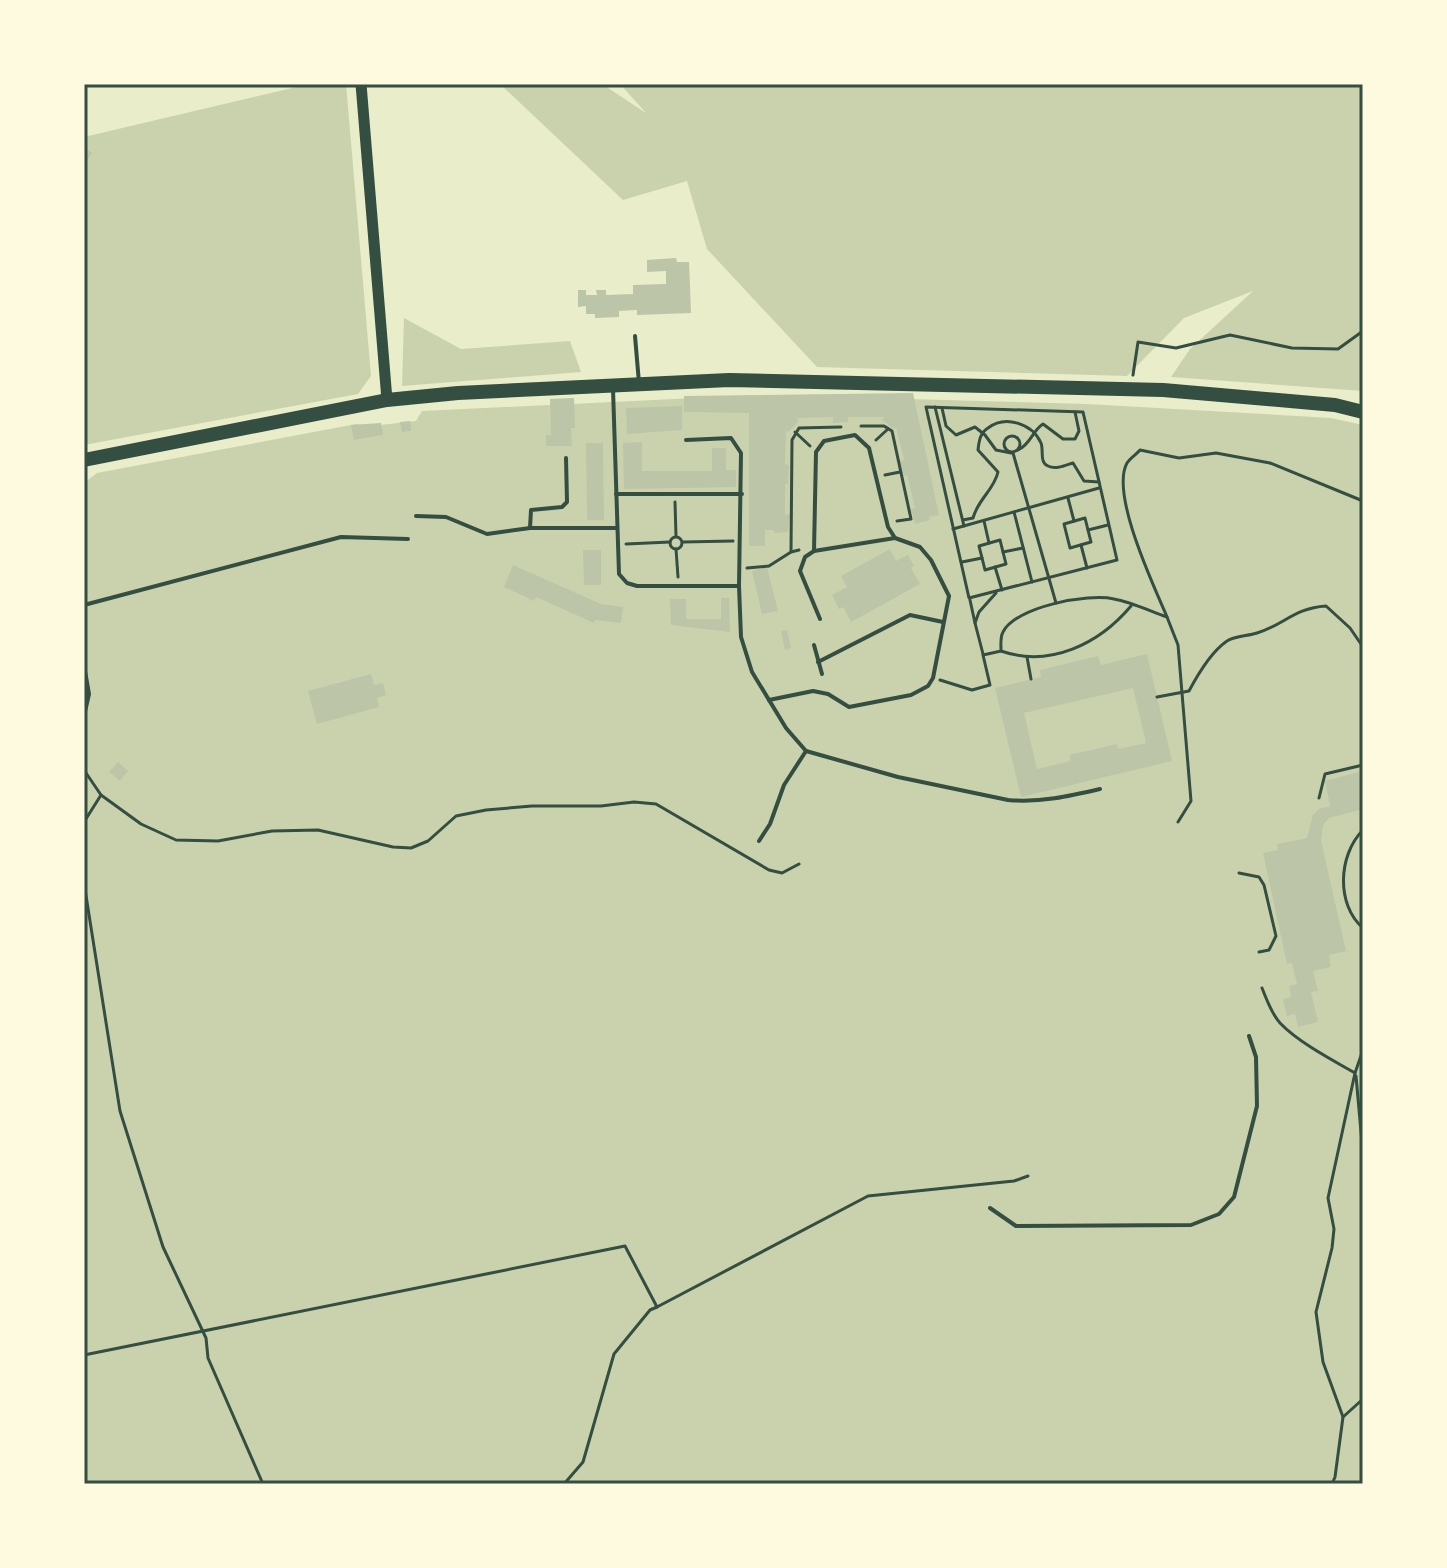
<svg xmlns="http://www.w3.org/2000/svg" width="1447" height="1568" font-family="Signika,sans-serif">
	<rect width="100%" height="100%" fill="#e9edc9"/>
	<g fill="#cad2ad">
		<polygon points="309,84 346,84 371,376 358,394 84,445 84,137"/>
		<polygon points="500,84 602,84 646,113 620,84 1363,84 1363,391 1171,377 1190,349 1253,291 1184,318 1127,376 817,367 707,249 687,181 623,200"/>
		<polygon points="404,318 461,349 570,341 581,372 402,386"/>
		<polygon points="758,395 1087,404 1331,418 1363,425 1363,1484 84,1484 84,483 97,473 351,425 358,424 362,427 416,421 422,411"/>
	</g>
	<g fill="#bcc5a7" fill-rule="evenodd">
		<polygon points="84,147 92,153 84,165"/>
		<polygon points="676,258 677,262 689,262 691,313 637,315 637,310 619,311 619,317 595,318 595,314 586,314 586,306 578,307 578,290 586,290 586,295 597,295 596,290 606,290 606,295 633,294 633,285 666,284 666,271 647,272 647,260"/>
		<polygon points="913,393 939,515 929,517 930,520 915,524 911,509 915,508 907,475 904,476 900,461 904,460 896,427 894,429 882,420 885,417 848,417 848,422 833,423 833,417 796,418 799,421 788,432 786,430 785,464 789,465 788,484 785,484 785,515 790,514 788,532 774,533 774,530 765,530 765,546 749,546 749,413 684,412 684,396"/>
		<polygon points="574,398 575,428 571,428 572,446 546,446 546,435 551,435 550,399"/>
		<polygon points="682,406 682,430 627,434 626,408"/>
		<polygon points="410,421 411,431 402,432 400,422"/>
		<polygon points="381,423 383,435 354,440 351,425"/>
		<polygon points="642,442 642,471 712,471 712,448 726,448 726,470 736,470 736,487 624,489 623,443"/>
		<polygon points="586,443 603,443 604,520 587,520"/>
		<polygon points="890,549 896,561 908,555 914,566 911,568 920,584 851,622 843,607 839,609 832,595 847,587 841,576"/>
		<polygon points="583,550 601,550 601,585 584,585"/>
		<polygon points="513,565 601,604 623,607 621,623 595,620 594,623 536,597 534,601 504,587"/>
		<polygon points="767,567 778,611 762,614 752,571"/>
		<polygon points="721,598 729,598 730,632 671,625 670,599 686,599 686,619 721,619"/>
		<polygon points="787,630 791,648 785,650 781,631"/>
		<path d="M1147 654 1172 761 1021 797 995 688 1041 677 1040 670 1098 656 1101 665ZM1133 688 1146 743 1118 749 1117 744 1069 755 1071 761 1037 769 1024 713Z"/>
		<polygon points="371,674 374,685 383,683 386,695 377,698 379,707 317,724 308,691"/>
		<polygon points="118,762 128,771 120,781 109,772"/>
		<polygon points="1359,772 1363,786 1363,809 1329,818 1323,825 1321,841 1346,951 1329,955 1331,967 1313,971 1318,991 1311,992 1318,1022 1298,1027 1295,1014 1287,1016 1283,999 1291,997 1289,986 1297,984 1292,963 1287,964 1263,853 1278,850 1277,844 1307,838 1313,815 1319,809 1330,806 1325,781"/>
	</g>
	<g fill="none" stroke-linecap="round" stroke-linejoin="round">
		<g stroke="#344e41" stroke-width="3">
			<polyline points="1133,375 1138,342 1176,348 1230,335 1292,348 1338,349 1363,331"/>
			<polygon points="926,407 1083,412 1117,560 969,598"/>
			<polyline points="935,407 964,526"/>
			<polyline points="942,408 946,426 956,435 975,427 985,435 996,450 1011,453"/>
			<polyline points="861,426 884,426 892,431 911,519 897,521"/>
			<polyline points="795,432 810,446"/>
			<circle cx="1012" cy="444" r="8"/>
			<polyline points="876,440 888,429"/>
			<path d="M1018 450C1031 444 1032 431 1043 424L1063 439H1075L1079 431 1075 412"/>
			<polyline points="1013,453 1056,603"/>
			<polyline points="885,475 900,472"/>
			<polyline points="1068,498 1074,521"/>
			<polyline points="675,502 676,536"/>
			<polyline points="1014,512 1032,582"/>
			<polygon points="1085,518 1091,542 1070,548 1064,524"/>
			<path d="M963 520 973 518C978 499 994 490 998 472L978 450C979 441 980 433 988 428 1005 415 1032 423 1041 443 1044 451 1039 462 1048 466 1056 470 1066 465 1073 463L1084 481 1099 482"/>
			<polyline points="984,521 989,543"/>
			<polyline points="953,529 1099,488"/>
			<polyline points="1088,530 1108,525"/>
			<circle cx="676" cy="543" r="6"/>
			<polygon points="1000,540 1006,564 985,570 979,546"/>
			<polyline points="683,542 733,541"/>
			<polyline points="626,544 670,542"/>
			<polyline points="1081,545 1087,568"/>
			<polyline points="676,549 678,577"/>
			<polyline points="791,552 792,440 799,428 841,427"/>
			<polyline points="1003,552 1023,548"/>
			<polyline points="962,562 982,558"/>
			<polyline points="995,567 1002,590"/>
			<polyline points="747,568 769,566 791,552 799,550"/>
			<polyline points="970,600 975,623 979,612 996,593"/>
			<path d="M1167 617C1154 586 1110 494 1127 463 1130 458 1137 454 1140 450L1179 458 1216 453 1270 463 1363 501"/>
			<polyline points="975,623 983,654"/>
			<path d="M1001 651C1050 668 1099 644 1131 606"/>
			<polyline points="1027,657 1031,679"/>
			<path d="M940 680 972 690 990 685 983 655 1001 651C1001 645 1000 637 1003 632 1015 607 1088 593 1114 599 1131 602 1150 611 1167 617L1178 645 1191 801 1178 822"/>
			<path d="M1157 697 1189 691C1198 674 1211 652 1227 641 1235 636 1248 636 1257 633 1284 625 1294 608 1326 606L1350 628 1363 647"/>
			<polyline points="84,770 101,795 141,824 176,840 218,841 272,831 318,830 393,847 411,848 428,841 456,816 486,810 532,806 601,806 634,802 656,804 769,870 782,873 799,864"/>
			<polyline points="1319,798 1325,774 1363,765"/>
			<polyline points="84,822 101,795"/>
			<path d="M1363 830C1338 855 1336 905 1363 928"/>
			<polyline points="1239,873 1259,877 1264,885 1276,936 1269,950 1259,952"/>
			<polyline points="84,883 120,1111 163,1247 206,1338 208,1358 263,1484"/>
			<path d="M1262 988C1267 1000 1271 1013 1280 1023 1298 1042 1332 1060 1355 1073"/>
			<polyline points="1356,1076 1363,1154"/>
			<polyline points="84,1355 625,1246 657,1307 868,1196 1014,1181 1028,1176"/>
			<polyline points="1343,1417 1363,1399"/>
			<polyline points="564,1484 583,1462 614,1354 650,1310 657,1307"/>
			<polyline points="1332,1484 1335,1477 1343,1417 1323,1362 1316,1312 1332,1248 1334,1229 1328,1198 1355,1073 1363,1050"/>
		</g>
		<g stroke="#344e41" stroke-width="4">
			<polyline points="635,336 639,383"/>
			<polyline points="613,389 619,574 627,583 637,586 739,586 741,453 731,438 686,440"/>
			<polyline points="616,494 742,494"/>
			<polyline points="416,516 446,517 487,534 530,528 617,528"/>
			<polyline points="530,528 531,510 562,507 567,502 566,458"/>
			<polyline points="814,551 895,538"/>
			<path d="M739 586 741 637 752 672 786 728 806 751 898 777 1008 800C1040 803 1070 796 1100 789"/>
			<polyline points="84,605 341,537 408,539"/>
			<polyline points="814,645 822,674"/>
			<polyline points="818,662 910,615 943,622"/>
			<polyline points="84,665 89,694 84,716"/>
			<polyline points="769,700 813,691 828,694 849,707 911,695 928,686 933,678 949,596 931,560 920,547 895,538 888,527 869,448 855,435 824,441 816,452 814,551 805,557 800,571 820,619"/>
			<polyline points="759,841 770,824 784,785 806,751"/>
			<polyline points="990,1208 1016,1226 1191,1225 1219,1214 1234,1197 1257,1106 1256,1057 1249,1036"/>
		</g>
		<polyline stroke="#344e41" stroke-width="11" points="361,84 387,400"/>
		<polyline stroke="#344e41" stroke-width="14" points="84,460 387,400 458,393 729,380 1163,390 1335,405 1363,412"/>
	</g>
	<rect width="1447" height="1568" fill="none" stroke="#fefae0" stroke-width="172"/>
	<rect x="86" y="86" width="1275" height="1396" fill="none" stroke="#344e41" stroke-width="3"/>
</svg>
